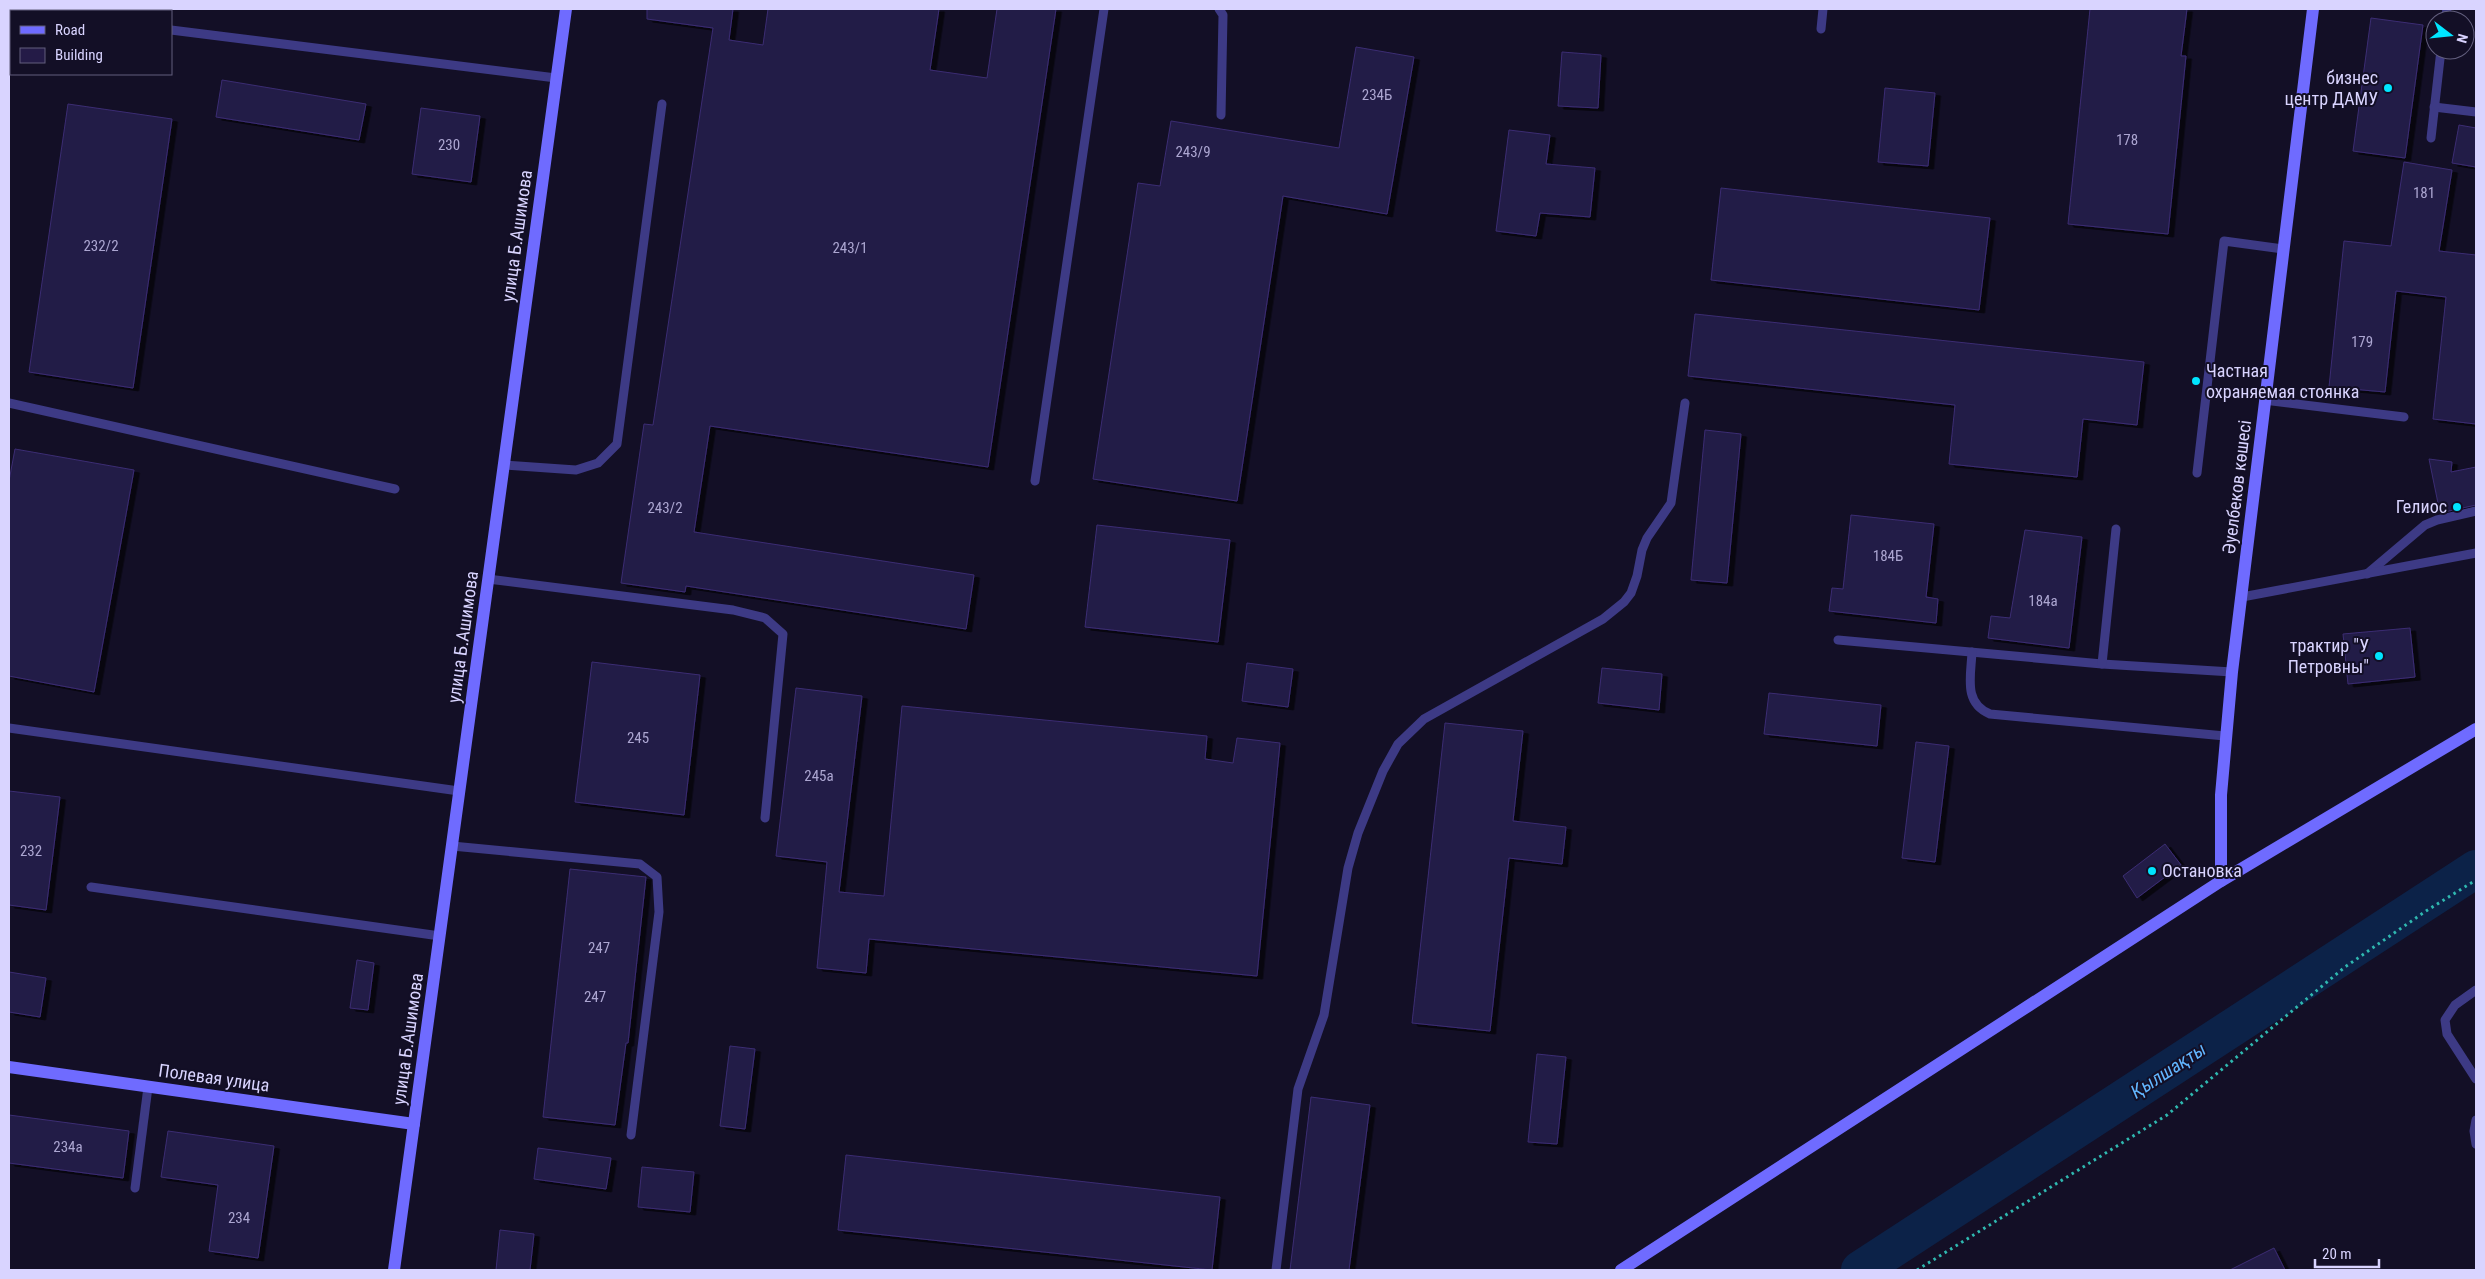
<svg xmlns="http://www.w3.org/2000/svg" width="2485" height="1279" font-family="'Roboto Condensed',sans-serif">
	<defs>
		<filter id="shadow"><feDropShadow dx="5.5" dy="3" stdDeviation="0" flood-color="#0009"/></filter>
	</defs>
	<rect width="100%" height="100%" fill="#130f26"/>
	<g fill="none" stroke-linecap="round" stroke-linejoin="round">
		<polyline stroke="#0c2248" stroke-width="38" points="1860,1270 2476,869"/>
	</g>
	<g fill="#241b47" stroke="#3b2d73" filter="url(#shadow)">
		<polygon points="647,9 733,9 729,40 763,45 768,9 939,9 930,70 987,78 997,9 1056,9 988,467 710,426 694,532 974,575 966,629 686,586 685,592 621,583 644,424 653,425 713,28 647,19"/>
		<polygon points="2090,9 2187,9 2181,56 2186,56 2168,234 2068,224"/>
		<polygon points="2371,18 2423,25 2405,158 2353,151"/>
		<polygon points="1356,47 1414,57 1387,214 1283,196 1237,501 1093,479 1138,183 1160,186 1171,121 1339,148"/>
		<polygon points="1562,52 1601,55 1598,108 1558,106"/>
		<polygon points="222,80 366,104 359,140 216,117"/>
		<polygon points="1885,88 1935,93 1928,166 1878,162"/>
		<polygon points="68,104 172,119 133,388 29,372"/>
		<polygon points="421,108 480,116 471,182 412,174"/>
		<polygon points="2459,125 2476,128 2476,167 2452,163"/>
		<polygon points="1509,130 1550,135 1546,164 1595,168 1590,217 1540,213 1536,236 1496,231"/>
		<polygon points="2404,162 2452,170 2439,251 2476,255 2476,424 2433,419 2446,297 2396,291 2385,392 2329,387 2344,241 2391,246"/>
		<polygon points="1721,188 1990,218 1979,310 1711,280"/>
		<polygon points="1695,314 2144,362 2137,425 2083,419 2077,477 1949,464 1955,405 1688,376"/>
		<polygon points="1705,430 1741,434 1727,583 1691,580"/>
		<polygon points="15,449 134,470 94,692 9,676 9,481"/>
		<polygon points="2429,459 2452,462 2451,472 2476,467 2476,505 2440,513"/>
		<polygon points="1851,515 1934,524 1926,597 1938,599 1936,623 1829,611 1832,588 1843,589"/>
		<polygon points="1097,525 1230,540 1218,642 1085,627"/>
		<polygon points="2025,530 2082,537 2069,648 1988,638 1991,616 2010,618"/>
		<polygon points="2410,628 2415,677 2348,684 2343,634"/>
		<polygon points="592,662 700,675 684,815 575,802"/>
		<polygon points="1247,663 1293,669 1288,707 1242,701"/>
		<polygon points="1602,668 1662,674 1659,710 1598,703"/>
		<polygon points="796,688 862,696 839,892 884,896 902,706 1207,736 1205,759 1233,763 1237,738 1280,743 1257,976 869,939 866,973 817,968 827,862 776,856"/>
		<polygon points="1769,693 1881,705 1877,746 1764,734"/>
		<polygon points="1445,723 1523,731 1513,821 1566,827 1562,864 1509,858 1490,1031 1412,1023"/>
		<polygon points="1916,742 1949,746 1935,862 1902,858"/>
		<polygon points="9,791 60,797 46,910 9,905"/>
		<polygon points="2165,844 2181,865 2137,898 2123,876"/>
		<polygon points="570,869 646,877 628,1043 626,1043 615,1125 543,1117"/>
		<polygon points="357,960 374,963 368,1010 350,1008"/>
		<polygon points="9,972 46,978 40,1017 9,1012"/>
		<polygon points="730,1046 755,1049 745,1129 720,1126"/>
		<polygon points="1537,1054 1566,1057 1557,1144 1528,1142"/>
		<polygon points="1311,1097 1370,1105 1349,1270 1290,1270"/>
		<polygon points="9,1115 129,1131 123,1178 9,1163"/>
		<polygon points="168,1131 274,1146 258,1258 209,1251 218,1185 161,1177"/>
		<polygon points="538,1148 611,1158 606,1189 534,1179"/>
		<polygon points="846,1155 1220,1197 1212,1270 838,1230"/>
		<polygon points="642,1167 694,1172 690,1212 638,1207"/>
		<polygon points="500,1230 534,1234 530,1270 496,1270"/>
		<polygon points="2274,1248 2285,1270 2230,1270"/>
	</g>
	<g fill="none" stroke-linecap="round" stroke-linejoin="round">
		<polyline stroke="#2fb8b0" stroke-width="3" stroke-dasharray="2.5 4" stroke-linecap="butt" points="1917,1270 2167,1115 2345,967 2426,911 2476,880"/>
		<g stroke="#3d3a85" stroke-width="9">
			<polyline points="9,9 25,11"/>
			<polyline points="1219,9 1223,15 1221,115"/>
			<polyline points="2445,20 2447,9"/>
			<polyline points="1821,29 1823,9"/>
			<polyline points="171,30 556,78"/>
			<polyline points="2434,107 2476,112"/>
			<polyline points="2431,138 2441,50"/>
			<polyline points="2264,400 2404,417"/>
			<polyline points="9,403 395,489"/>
			<polyline points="504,465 576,470 598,463 617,444 662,104"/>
			<polyline points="2197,473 2224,241 2283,249"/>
			<polyline points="1035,481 1104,9"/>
			<polyline points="2367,574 2425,525 2437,520 2476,511"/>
			<polyline points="488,579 733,610 765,618 783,634 765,818"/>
			<polyline points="2242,597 2476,553"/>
			<polyline points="1838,640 2102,664 2232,672"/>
			<path d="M1972 652C1971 676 1963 703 1990 714L2225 736"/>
			<polyline points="2102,664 2116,529"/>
			<polyline points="9,728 459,791"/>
			<polyline points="452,846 640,864 657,877 659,912 631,1135"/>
			<polyline points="91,887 440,936"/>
			<polyline points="2476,990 2455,1005 2445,1020 2447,1034 2476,1079"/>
			<polyline points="2476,1120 2474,1131 2476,1144"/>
			<polyline points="135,1188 148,1087"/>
			<polyline points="1276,1270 1298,1089 1324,1015 1348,868 1358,833 1383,771 1398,744 1424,719 1603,619 1624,602 1631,593 1637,576 1642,550 1647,538 1671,503 1685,403"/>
		</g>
		<g stroke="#6f6bff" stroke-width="12">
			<polyline points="2221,881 2221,795 2232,672 2313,9"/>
			<polyline points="9,1067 414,1124"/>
			<polyline points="394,1270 566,9"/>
			<polyline points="1621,1270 2221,881 2476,729"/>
		</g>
	</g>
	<g fill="#00e5ff" stroke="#130f26" stroke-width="2">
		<circle cx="2388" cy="88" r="5"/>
		<circle cx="2196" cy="381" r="5"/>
		<circle cx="2457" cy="507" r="5"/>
		<circle cx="2379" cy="656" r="5"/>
		<circle cx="2152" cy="871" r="5"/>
	</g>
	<g text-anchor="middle" stroke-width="4" stroke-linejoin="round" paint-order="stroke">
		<g font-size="15" fill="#aca6d1">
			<text x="1377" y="100">234Б</text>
			<text x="2127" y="145">178</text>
			<text x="449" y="150">230</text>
			<text x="1193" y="157">243/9</text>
			<text x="2424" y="198">181</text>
			<text x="101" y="251">232/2</text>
			<text x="850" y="253">243/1</text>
			<text x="2362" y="347">179</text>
			<text x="665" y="513">243/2</text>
			<text x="1888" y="561">184Б</text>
			<text x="2043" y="606">184а</text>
			<text x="638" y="743">245</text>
			<text x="819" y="781">245а</text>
			<text x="31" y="856">232</text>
			<text x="599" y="953">247</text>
			<text x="595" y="1002">247</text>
			<text x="68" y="1152">234а</text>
			<text x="239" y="1223">234</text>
		</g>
		<g font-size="18" fill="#d9d4ff" stroke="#130f26" text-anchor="end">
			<text x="2378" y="84">бизнес<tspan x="2378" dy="21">центр ДАМУ</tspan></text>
			<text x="2206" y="377" text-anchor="start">Частная<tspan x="2206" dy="21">охраняемая стоянка</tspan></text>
			<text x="2447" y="513">Гелиос</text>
			<text x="2369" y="652">трактир "У<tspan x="2369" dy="21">Петровны"</tspan></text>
			<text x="2162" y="877" text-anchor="start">Остановка</text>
		</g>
		<g font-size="18" fill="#d9d4ff" stroke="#130f26">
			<text transform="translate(517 236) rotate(-82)" y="6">улица Б.Ашимова</text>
			<text transform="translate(2237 487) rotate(-83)" y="6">Әуелбеков көшесі</text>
			<text transform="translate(463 637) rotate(-82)" y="6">улица Б.Ашимова</text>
			<text transform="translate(408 1039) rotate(-82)" y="6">улица Б.Ашимова</text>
			<text transform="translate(214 1078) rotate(8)" y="6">Полевая улица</text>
		</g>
		<g font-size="19" font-style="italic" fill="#62b6ff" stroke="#130f26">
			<text transform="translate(2168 1070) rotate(-33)" y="7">Қылшақты</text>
		</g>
	</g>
	<rect width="2485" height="1279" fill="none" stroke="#d9d4ff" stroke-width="20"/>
	<rect x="10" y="10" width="162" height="65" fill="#130f26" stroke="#625e7d"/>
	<rect x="20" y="26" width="25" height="8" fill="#6f6bff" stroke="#625e7d"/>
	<text x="55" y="35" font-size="15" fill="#d9d4ff">Road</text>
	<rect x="20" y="48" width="25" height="15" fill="#241b47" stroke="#625e7d"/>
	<text x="55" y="60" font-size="15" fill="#d9d4ff">Building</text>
	<g transform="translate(2450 35) rotate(106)"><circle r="24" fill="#130f26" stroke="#625e7d"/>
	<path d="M0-4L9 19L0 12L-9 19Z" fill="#00e5ff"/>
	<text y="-8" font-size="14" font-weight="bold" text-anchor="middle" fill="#d9d4ff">N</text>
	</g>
	<path d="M2315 1259v8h64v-8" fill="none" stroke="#d9d4ff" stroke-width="2.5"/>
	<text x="2322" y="1259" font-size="15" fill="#d9d4ff" stroke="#130f26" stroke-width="4" paint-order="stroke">20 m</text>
</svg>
